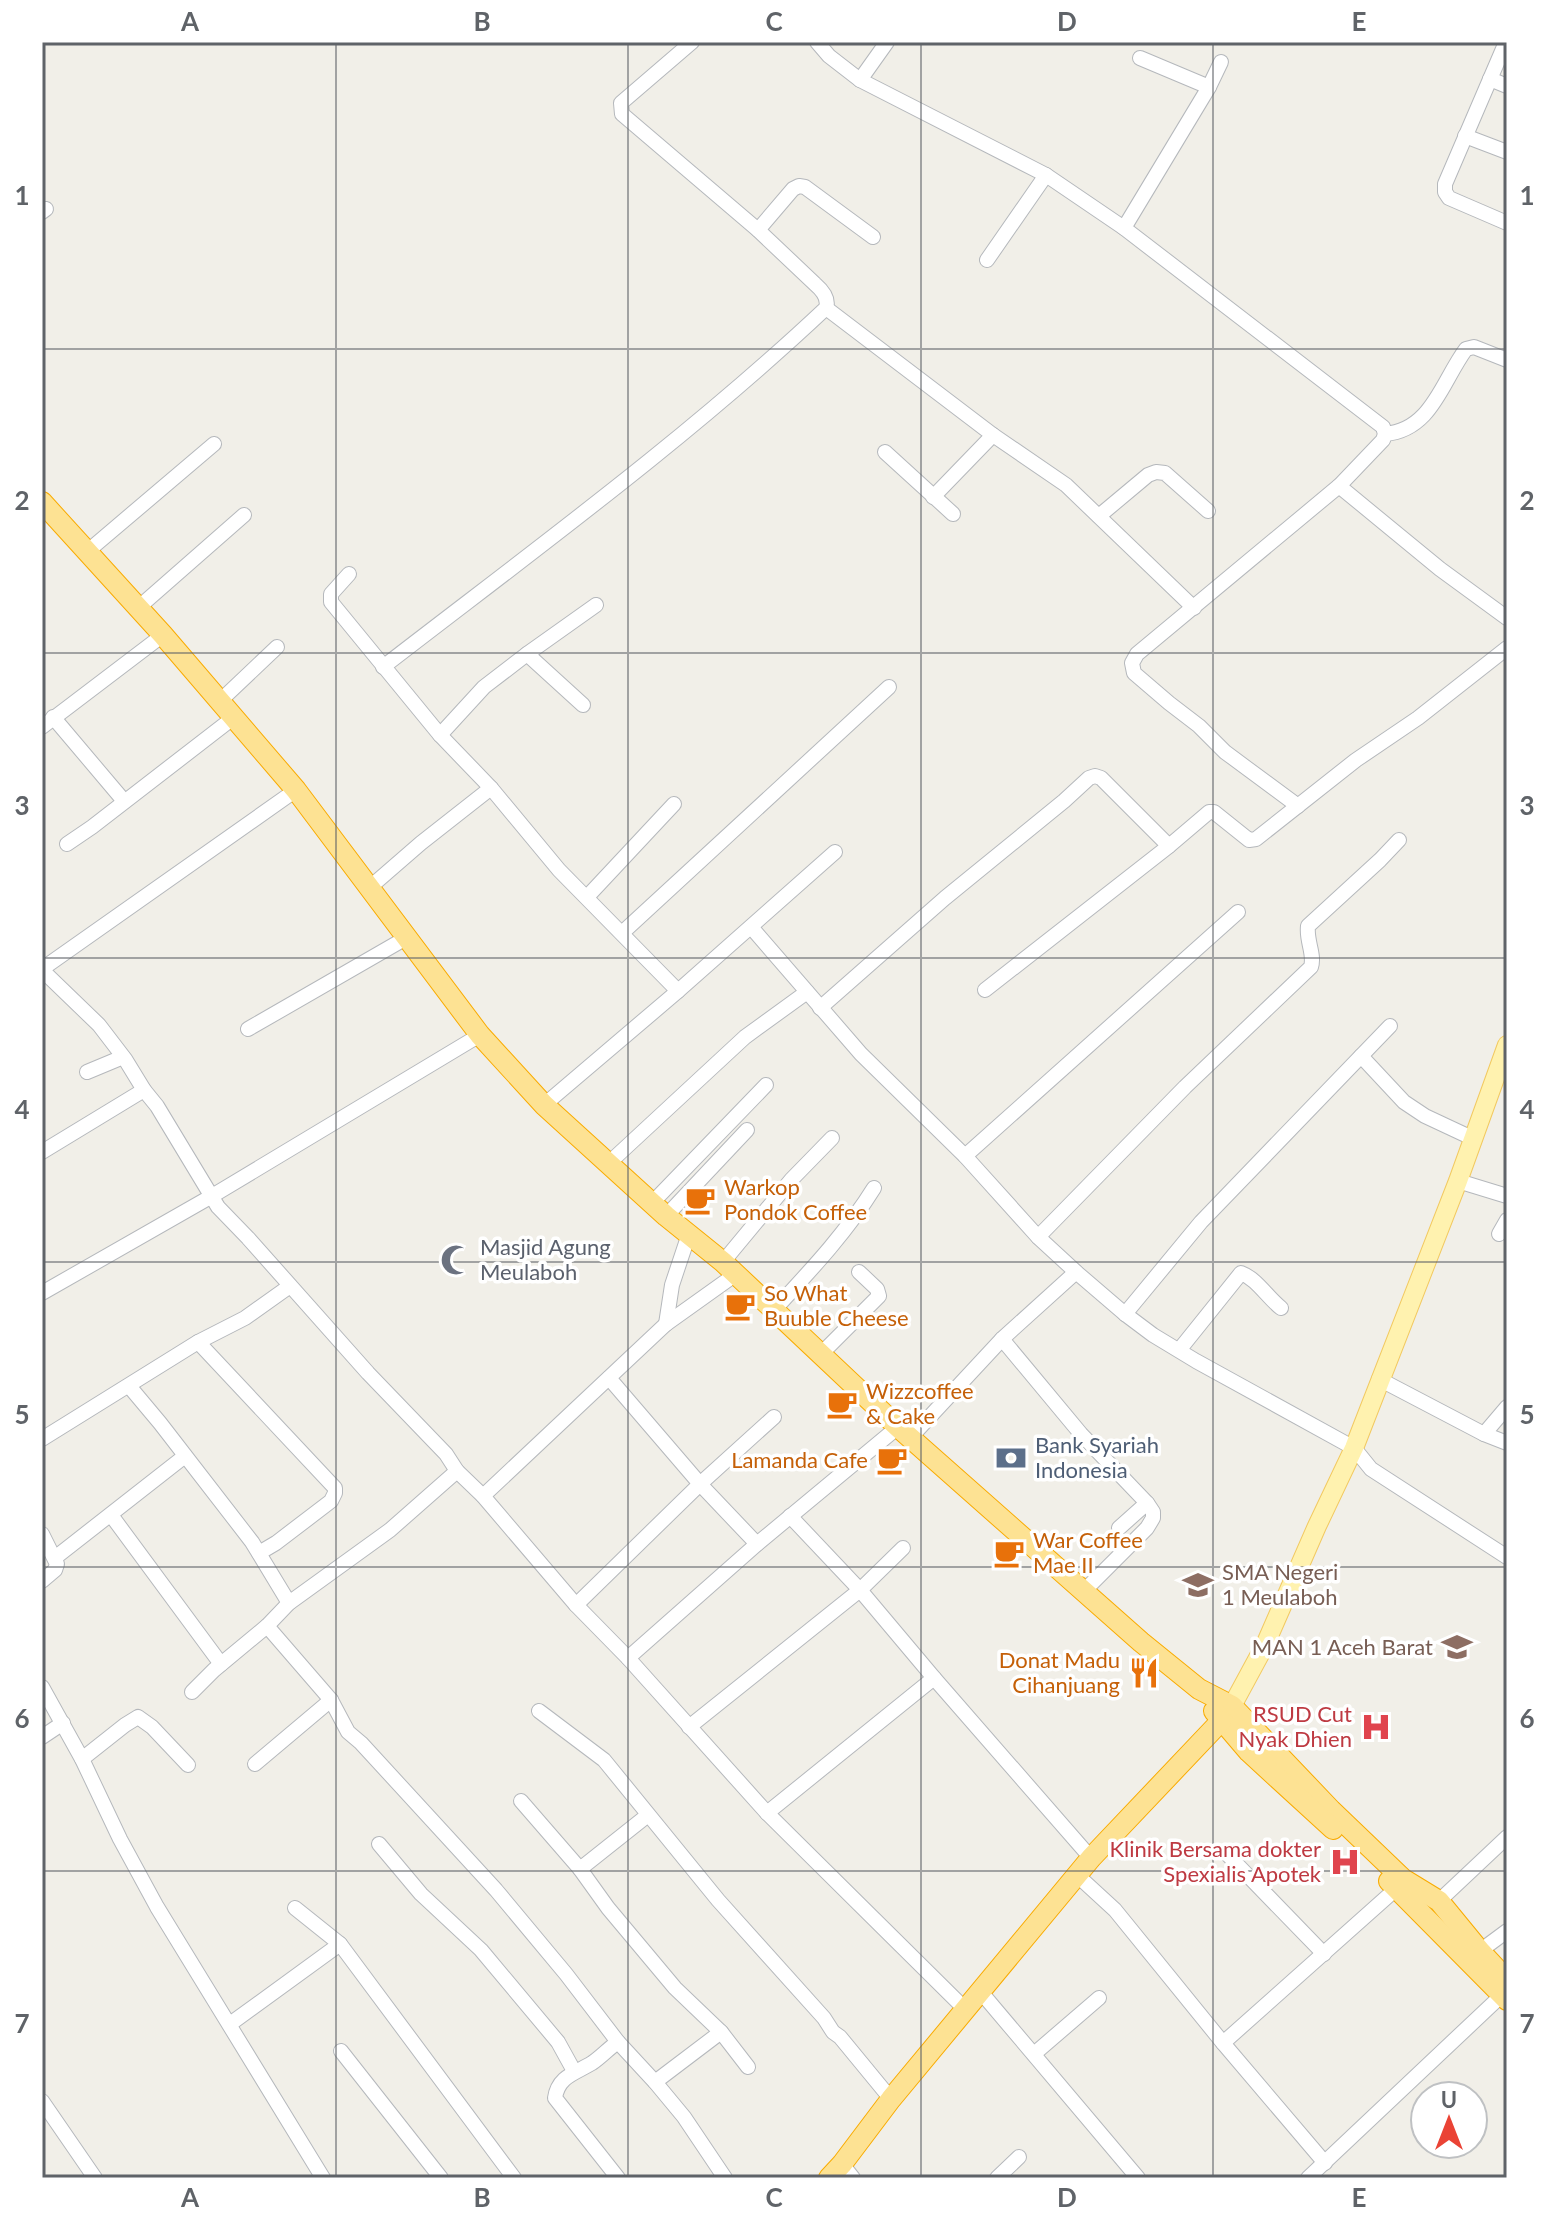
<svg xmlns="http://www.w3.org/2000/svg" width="1549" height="2220" font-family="Lato,sans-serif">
	<rect width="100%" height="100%" fill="#f1efe8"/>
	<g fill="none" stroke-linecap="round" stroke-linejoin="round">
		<g stroke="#b5b8bc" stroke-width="16">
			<g id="minor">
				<polyline points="817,42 829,56 860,80 1046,175 1124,228 1383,427 1385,434 1383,440 1339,486 1137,654 1132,663 1134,673 1169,703 1199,726 1225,752 1298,806"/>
				<polyline points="1506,42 1445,184 1445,192 1449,198 1507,223"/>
				<polyline points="1140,58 1209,87"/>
				<polyline points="1490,79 1507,86"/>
				<polyline points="860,80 887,42"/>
				<polyline points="1465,136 1507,152"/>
				<polyline points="42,212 46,209"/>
				<polyline points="1124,228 1209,87 1221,62"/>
				<polyline points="758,230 793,189 799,186 805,187 873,237"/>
				<polyline points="987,260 1046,175"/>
				<polyline points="826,308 993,435 1066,485 1194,608"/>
				<path d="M1385 434C1432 430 1442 381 1466 349L1474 347 1507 360"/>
				<polyline points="885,452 953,514"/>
				<polyline points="1339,486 1440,569 1507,618"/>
				<polyline points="933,497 993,435"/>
				<polyline points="1099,516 1148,475 1156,472 1165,473 1208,511"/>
				<polyline points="88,551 214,444"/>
				<polyline points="349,574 331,594 331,602 440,735 491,788 559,870 678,991"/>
				<polyline points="138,608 244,515"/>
				<polyline points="527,654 583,705"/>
				<path d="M383 667C533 551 688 438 826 308 829 299 822 290 815 284L758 230 622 114 621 103 692 42"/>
				<polyline points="219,702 277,647"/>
				<polyline points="53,717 124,801"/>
				<polyline points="42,727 163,635"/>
				<polyline points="440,735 484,687 527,654 596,605"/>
				<polyline points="67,844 92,827 233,718"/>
				<polyline points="368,889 421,843 491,788"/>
				<polyline points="587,897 674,804"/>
				<polyline points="751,927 861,1054 965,1156 1038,1237 1076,1272 1125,1314 1153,1335 1196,1361 1354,1448 1371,1469 1507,1557"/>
				<polyline points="622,933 889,687"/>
				<polyline points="42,969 296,790"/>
				<polyline points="42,970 99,1025 125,1059 144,1090 157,1106 218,1207 248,1238 368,1373 446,1454 457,1471 483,1496 576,1605 628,1658 767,1813 966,2010"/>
				<polyline points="985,990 1169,846"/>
				<polyline points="820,1008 945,898 1064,801 1089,778 1095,776 1101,778 1169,846 1209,812 1214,812 1249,840 1256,839 1356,760 1418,718 1507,648"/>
				<polyline points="248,1029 406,938"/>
				<polyline points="1361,1056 1404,1102 1425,1116 1472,1138"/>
				<polyline points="87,1072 123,1057"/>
				<polyline points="544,1105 678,991 835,852"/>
				<polyline points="42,1152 144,1090"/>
				<polyline points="965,1156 1238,912"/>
				<polyline points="609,1163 745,1037 807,992"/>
				<polyline points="1458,1181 1507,1196"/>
				<polyline points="652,1203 766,1085"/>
				<polyline points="666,1216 747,1130"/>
				<polyline points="1499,1234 1507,1220"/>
				<path d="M1038 1237 1185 1087 1311 967C1315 954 1306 941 1308 926L1380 860 1399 840"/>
				<polyline points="723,1262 791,1180 832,1138"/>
				<polyline points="42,1293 212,1196 480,1035"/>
				<path d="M774 1310C810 1271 846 1233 874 1188"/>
				<polyline points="1125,1314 1201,1222 1390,1026"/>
				<polyline points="666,1324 672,1285 689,1234"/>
				<polyline points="1002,1339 1081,1434 1147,1503 1153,1512 1153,1518 1147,1528 1084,1591"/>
				<polyline points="198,1342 335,1488 335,1493 331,1501 276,1543 259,1553"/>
				<path d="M1180 1349 1241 1273C1257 1279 1267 1297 1281 1308"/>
				<polyline points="821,1354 879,1296 877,1289 859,1272"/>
				<polyline points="609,1378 700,1484 757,1544"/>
				<polyline points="1379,1379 1484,1434 1507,1443"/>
				<polyline points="129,1386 160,1423 252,1542 289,1603"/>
				<polyline points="1484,1434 1507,1407"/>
				<polyline points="910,1438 1002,1339 1076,1272"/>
				<polyline points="42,1439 198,1342 245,1318 290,1286"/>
				<polyline points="483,1496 666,1324 736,1274"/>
				<polyline points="111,1515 221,1664"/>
				<polyline points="790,1516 860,1590 934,1678 1091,1858"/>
				<polyline points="1119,1528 1147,1503"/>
				<polyline points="42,1534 57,1564 55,1570 42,1581"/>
				<polyline points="56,1557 185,1456"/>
				<polyline points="576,1605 700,1484 774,1417"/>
				<polyline points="267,1626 331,1700 348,1732 361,1743 496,1890 566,1974 618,2042 655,2082 684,2117 725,2178"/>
				<polyline points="628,1658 757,1544 898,1427"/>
				<polyline points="42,1687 82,1759 120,1839 157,1907 323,2178"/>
				<polyline points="192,1692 214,1670 267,1626 289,1603 390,1530 457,1471"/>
				<polyline points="539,1711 604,1760 718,1900 824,2018 833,2032 840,2037 891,2099"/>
				<polyline points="689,1727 860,1590 903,1548"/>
				<polyline points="42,1737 63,1723"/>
				<polyline points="82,1759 125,1725 138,1717 152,1727 188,1765"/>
				<polyline points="255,1764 331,1700"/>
				<polyline points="521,1801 580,1869 648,1815"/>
				<polyline points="767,1813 934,1678"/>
				<polyline points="379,1844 421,1894 481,1950 558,2042 574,2071"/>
				<polyline points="1226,1853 1324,1954"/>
				<polyline points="580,1869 608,1908 675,1988 721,2032 655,2082"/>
				<polyline points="1078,1876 1115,1910 1223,2043 1325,2163"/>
				<polyline points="1439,1901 1507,1837"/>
				<polyline points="295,1908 340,1944 514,2178"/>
				<polyline points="1480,1951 1507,1931"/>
				<polyline points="980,1991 1138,2178"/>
				<polyline points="230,2024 340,1944"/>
				<polyline points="721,2032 748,2067"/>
				<path d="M618 2042C609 2048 601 2057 592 2063 576 2073 558 2076 555 2098L618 2178"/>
				<polyline points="1223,2043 1397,1888"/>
				<polyline points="341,2051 441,2178"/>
				<polyline points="1034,2054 1099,1998"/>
				<polyline points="42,2101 95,2178"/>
				<polyline points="842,2164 853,2178"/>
				<polyline points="997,2178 1019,2157"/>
				<polyline points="1308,2178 1502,1995"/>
			</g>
		</g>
		<g stroke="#f2c960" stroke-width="20">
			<polyline id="major" points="1225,1716 1232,1706 1265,1645 1317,1526 1354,1448 1458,1181 1507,1045"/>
		</g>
		<g stroke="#f9ab00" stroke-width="22">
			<g id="highway">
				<polyline points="42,502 163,635 296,790 480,1035 544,1105 666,1216 723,1262 898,1427 1141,1642 1199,1689 1232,1706 1331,1810 1403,1879 1439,1901 1480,1951 1507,1980"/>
				<polyline points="1214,1711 1249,1752 1333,1829"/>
				<polyline points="1389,1881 1507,2000"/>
				<polyline points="829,2178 842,2164 891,2099 1091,1858 1221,1721"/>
			</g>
		</g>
		<use href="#minor" stroke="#fff" stroke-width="14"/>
		<use href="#major" stroke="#fff2af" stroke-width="18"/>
		<use href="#highway" stroke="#fde293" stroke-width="20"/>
	</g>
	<path fill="none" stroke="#5f6368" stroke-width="2" stroke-opacity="0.55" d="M336 42V2178M628 42V2178M921 42V2178M1213 42V2178M42 349H1507M42 653H1507M42 958H1507M42 1262H1507M42 1567H1507M42 1871H1507"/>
	<defs>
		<g id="cafe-bare" transform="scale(2.4)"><path d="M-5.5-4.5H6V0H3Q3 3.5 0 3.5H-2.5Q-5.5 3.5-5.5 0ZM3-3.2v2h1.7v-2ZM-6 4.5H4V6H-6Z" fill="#e8710a" stroke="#fff" stroke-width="2.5" paint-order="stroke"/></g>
		<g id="mosque-bare" transform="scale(2.4)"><path d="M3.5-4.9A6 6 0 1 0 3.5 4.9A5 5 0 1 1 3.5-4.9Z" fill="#6b7280" stroke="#fff" stroke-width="2.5" paint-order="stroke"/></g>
		<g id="bank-bare" transform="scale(2.4)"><path d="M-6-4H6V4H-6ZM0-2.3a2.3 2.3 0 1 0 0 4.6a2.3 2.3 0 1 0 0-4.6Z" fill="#5c6f8a" stroke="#fff" stroke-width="2.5" paint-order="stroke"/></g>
		<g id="school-bare" transform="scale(2.4)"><path d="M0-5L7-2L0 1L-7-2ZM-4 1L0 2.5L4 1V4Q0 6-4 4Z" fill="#8d6e63" stroke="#fff" stroke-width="2.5" paint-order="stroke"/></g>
		<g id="restaurant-bare" transform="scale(2.4)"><path d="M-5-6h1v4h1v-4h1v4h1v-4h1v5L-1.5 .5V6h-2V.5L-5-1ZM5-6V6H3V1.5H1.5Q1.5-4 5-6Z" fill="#e8710a" stroke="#fff" stroke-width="2.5" paint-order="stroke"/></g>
		<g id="hospital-bare" transform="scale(2.4)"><path d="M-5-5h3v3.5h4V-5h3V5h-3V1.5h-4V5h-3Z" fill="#e0444e" stroke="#fff" stroke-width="2.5" paint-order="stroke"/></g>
	</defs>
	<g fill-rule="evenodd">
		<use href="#cafe-bare" x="700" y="1200"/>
		<use href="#mosque-bare" x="456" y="1260"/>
		<use href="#cafe-bare" x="740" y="1306"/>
		<use href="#cafe-bare" x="842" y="1404"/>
		<use href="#bank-bare" x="1011" y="1458"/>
		<use href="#cafe-bare" x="892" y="1460"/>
		<use href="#cafe-bare" x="1009" y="1553"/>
		<use href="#school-bare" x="1198" y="1585"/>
		<use href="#school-bare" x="1457" y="1647"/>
		<use href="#restaurant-bare" x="1144" y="1673"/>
		<use href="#hospital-bare" x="1376" y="1727"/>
		<use href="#hospital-bare" x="1345" y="1862"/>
	</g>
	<g text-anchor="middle" stroke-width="7" stroke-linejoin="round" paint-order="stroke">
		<g font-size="22" fill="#c56008" stroke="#fff" text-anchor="start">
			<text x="724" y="1195">Warkop<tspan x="724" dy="25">Pondok Coffee</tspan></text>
			<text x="764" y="1301">So What<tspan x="764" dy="25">Buuble Cheese</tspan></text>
			<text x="866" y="1399">Wizzcoffee<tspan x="866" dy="25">&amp; Cake</tspan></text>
			<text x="868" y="1468" text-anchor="end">Lamanda Cafe</text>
			<text x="1033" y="1548">War Coffee<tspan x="1033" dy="25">Mae II</tspan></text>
			<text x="1120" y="1668" text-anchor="end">Donat Madu<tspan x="1120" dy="25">Cihanjuang</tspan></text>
		</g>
		<g font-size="22" fill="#5b616d" stroke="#fff" text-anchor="start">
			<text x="480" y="1255">Masjid Agung<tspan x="480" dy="25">Meulaboh</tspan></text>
		</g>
		<g font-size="22" fill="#4e5e75" stroke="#fff" text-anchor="start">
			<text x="1035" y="1453">Bank Syariah<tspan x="1035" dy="25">Indonesia</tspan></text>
		</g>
		<g font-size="22" fill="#785e54" stroke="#fff" text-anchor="start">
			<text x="1222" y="1580">SMA Negeri<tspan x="1222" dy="25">1 Meulaboh</tspan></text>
			<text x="1433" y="1655" text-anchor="end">MAN 1 Aceh Barat</text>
		</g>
		<g font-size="22" fill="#be3a42" stroke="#fff" text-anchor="end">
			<text x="1352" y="1722">RSUD Cut<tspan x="1352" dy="25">Nyak Dhien</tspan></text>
			<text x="1321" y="1857">Klinik Bersama dokter<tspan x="1321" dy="25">Spexialis Apotek</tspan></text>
		</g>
	</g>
	<rect width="1549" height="2220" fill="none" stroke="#ffffff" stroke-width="88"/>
	<g transform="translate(1449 2120)"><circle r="38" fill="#ffffff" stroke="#bfc1c3" stroke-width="2"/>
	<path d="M0-6L14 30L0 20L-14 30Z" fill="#ea4335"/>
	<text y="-12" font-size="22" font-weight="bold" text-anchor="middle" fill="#5f6368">U</text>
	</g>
	<rect x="44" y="44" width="1461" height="2132" fill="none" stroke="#5f6368" stroke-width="3"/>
	<g font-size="26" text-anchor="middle" font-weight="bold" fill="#5f6368">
		<text x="190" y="31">A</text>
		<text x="482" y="31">B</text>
		<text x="774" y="31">C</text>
		<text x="1067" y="31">D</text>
		<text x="1359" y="31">E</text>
		<text x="22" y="205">1</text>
		<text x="1527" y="205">1</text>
		<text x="22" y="510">2</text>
		<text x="1527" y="510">2</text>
		<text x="22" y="815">3</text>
		<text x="1527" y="815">3</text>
		<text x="22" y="1119">4</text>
		<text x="1527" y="1119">4</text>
		<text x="22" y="1424">5</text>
		<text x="1527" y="1424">5</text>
		<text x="22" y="1728">6</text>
		<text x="1527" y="1728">6</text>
		<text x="22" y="2033">7</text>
		<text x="1527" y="2033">7</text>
		<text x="190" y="2207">A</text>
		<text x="482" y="2207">B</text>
		<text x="774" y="2207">C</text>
		<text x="1067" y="2207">D</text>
		<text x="1359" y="2207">E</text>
	</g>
</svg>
